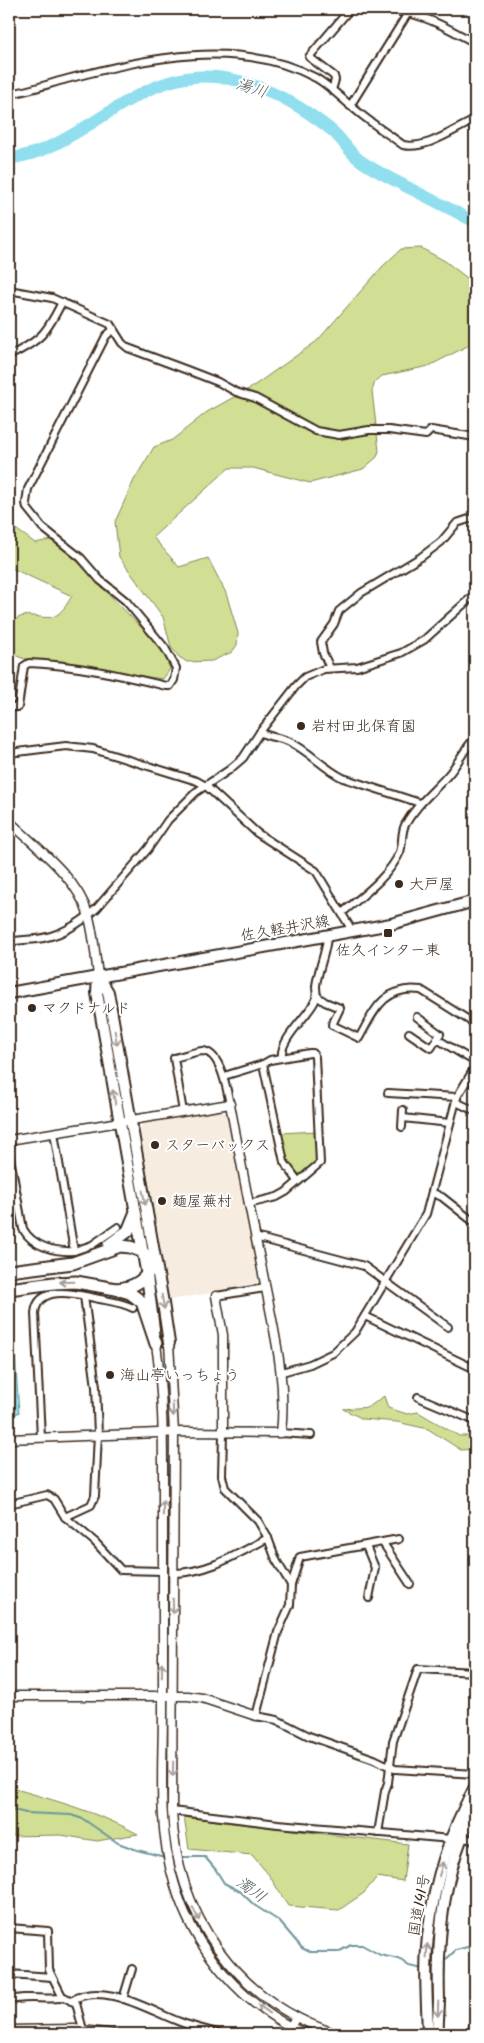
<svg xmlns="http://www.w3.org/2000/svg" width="484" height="2043" font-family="Kalam,'Klee One',sans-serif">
	<rect width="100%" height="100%" fill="#fff"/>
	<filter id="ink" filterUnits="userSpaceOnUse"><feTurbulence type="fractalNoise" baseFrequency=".02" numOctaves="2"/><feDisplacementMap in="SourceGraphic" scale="10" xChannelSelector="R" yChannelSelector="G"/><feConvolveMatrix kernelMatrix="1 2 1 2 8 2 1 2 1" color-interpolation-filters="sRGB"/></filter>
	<g filter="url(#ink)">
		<polygon fill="#f6ecdf" points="220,1109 227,1114 261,1281 258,1285 170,1300 140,1129 143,1124"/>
		<g fill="#d0df93" stroke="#868458">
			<polygon points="421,248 445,261 475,284 475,342 429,366 382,376 375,382 372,391 379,451 377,457 363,469 310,483 253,468 229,468 153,537 179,567 208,558 226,593 238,633 237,645 232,652 212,661 187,662 179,657 171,647 163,617 119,557 115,522 134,480 154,447 172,440 207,412 252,387 317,341 382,267 401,249"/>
			<path d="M9 524 35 543 50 540 68 552 163 650 170 669 163 679C141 676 119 674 98 669 88 667 78 664 68 662 51 659 26 664 12 653 4 647 9 627 14 621 27 608 46 624 58 614 64 610 68 602 72 596L9 567Z"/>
			<path d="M316 1131 318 1161 302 1175C286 1168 284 1149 281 1133Z"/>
			<polygon points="384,1396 388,1408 407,1414 418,1412 459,1436 475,1436 475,1449 461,1450 428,1429 397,1422 363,1419 343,1409 369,1407"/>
			<path d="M9 1787C53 1800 98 1812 138 1834L97 1841 61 1835 9 1836Z"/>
			<polygon points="184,1817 408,1844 403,1881 377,1877 364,1893 339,1910 288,1906 269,1875 252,1855 189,1849"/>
		</g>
		<polygon fill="#90deee" stroke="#6e969b" points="13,1321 19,1413 9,1414 9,1322"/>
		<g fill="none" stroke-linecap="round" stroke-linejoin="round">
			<g stroke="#6e969b" stroke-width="2">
				<polyline points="9,1809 26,1813 71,1815 83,1819 118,1843 137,1850 165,1857"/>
				<polyline points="180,1857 205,1857 216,1870 224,1883 241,1892 254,1905 279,1921 302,1948 310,1952 338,1952 351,1945 362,1945 380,1955 399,1959 409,1966 423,1969"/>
				<polyline points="442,1963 456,1950 475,1945"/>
			</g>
			<path stroke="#90deee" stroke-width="12" d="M9 158C62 155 116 98 169 82 226 64 286 94 330 129 342 138 349 153 361 161 377 172 394 180 411 189 433 200 454 211 475 222"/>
			<g stroke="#3b2a1e" stroke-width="10">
				<g id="minor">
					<polyline points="382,9 408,13"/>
					<polyline points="332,90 335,80 334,76 309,57 350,9"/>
					<path d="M9 94C29 91 48 84 67 79 147 58 239 37 316 78 331 87 343 100 357 111 371 123 388 134 403 145 427 150 454 129 475 120"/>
					<path d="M350 106 408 13C433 19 453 31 475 43"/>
					<polyline points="9,290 52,298 110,324 122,343 128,348 187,370 218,382 236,392 255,398 316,431 339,435 369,430 389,430 426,435 431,430 475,437"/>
					<path d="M9 356C41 340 46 334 62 302"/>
					<polyline points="330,668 323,653 321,642 334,624 339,611 361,593 421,557 441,542 457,523 475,517"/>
					<path d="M9 707H18L24 666 29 663C75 665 121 675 166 686H170L174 680 176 668 165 648 126 601 100 580 81 558 42 527 35 518 27 508 26 503 28 489 106 336 114 329"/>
					<path d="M260 732C269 738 280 737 290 742 309 751 323 768 343 778L420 803"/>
					<polyline points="9,753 66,746 93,749 197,781 206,786 257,833 316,871 353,932"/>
					<path d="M342 913C362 896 389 877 400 852 403 843 401 833 405 825 416 805 433 792 448 775 458 764 464 749 475 738"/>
					<path d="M9 942C18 940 28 940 37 939 60 936 81 923 97 908L148 849 168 820 196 792 229 770 243 758 260 732 296 686 305 677 324 669 357 667 401 653 424 640 475 594"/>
					<path d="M317 996 325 1002 340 1008 332 1025 359 1038C374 1011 384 985 421 990L475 1024"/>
					<polyline points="417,1017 440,1034 437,1039"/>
					<polyline points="409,1033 431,1048 437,1039 475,1062"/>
					<path d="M282 1057C279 1040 308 1016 315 1001 318 996 316 992 316 986 318 969 326 954 327 937"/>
					<polyline points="263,1064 284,1162 298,1181"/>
					<polyline points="224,1076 263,1064 270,1060 310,1053 313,1053 315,1057 320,1163 286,1192 277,1197 248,1204"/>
					<polyline points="388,1093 457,1097"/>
					<polyline points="456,1102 475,1111"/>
					<path d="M183 1112 174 1058C183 1056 193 1052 202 1051 221 1051 227 1091 230 1104"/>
					<polyline points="403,1118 450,1123"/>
					<polyline points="402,1127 403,1110"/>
					<path d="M9 1152 23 1229C33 1247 55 1252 74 1251L54 1133"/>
					<polyline points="433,1193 442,1197 475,1223"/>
					<polyline points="255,1237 364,1266 448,1327"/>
					<polyline points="74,1251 92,1245 118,1227"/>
					<polyline points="216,1296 265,1288"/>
					<polyline points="365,1316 475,1369"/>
					<polyline points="282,1372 310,1364 333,1353 355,1332 426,1214 457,1097 475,1067"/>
					<polyline points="418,1397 475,1421"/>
					<polyline points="281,1433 311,1435"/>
					<polyline points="223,1434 222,1476 225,1488 258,1521 268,1538 276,1560 291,1585 290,1605 278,1632 256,1716 277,1720 309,1736 374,1759 395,1769 475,1774"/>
					<path d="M41 1438 35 1313C38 1284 76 1294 95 1298 108 1301 121 1302 133 1308"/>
					<polyline points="9,1504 47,1495 54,1499 65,1517 95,1542 121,1570 163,1571"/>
					<polyline points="65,1517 91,1505 95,1496 98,1434 96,1387 84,1296"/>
					<polyline points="383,1543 410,1584"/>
					<polyline points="366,1546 375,1568 369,1598"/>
					<path d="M173 1573C208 1573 237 1554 268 1538"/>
					<polyline points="291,1585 300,1557 399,1539"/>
					<polyline points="172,1811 278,1824 451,1839"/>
					<polyline points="378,1833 385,1791 388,1783 393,1741 418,1669 475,1672"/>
					<polyline points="462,1838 475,1840"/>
					<polyline points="9,1928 48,1931 49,1970 62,1996 76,2003 83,2030"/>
					<polyline points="9,1974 52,1977"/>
					<polyline points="123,1999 132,1969"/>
					<path d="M9 2001C23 1995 43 2000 60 1998L62 1996"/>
					<path d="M71 2001C102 1980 150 2011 180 2022 193 2027 207 2030 220 2034"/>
					<polyline points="475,2021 473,2027 475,2028"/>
				</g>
			</g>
			<g stroke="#3b2a1e" stroke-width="11">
				<g id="tertiary">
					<path d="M9 821C37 848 76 876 88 914 94 933 95 955 98 975"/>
					<path d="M9 1140 230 1104C241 1163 252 1221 264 1279 274 1331 287 1381 281 1433L183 1432 9 1439"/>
					<polyline points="216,1296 223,1335 223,1434"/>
					<path d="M169 1343 174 1432 172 1811C176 1915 237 2002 337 2034"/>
					<path d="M156 1344C164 1399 163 1454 163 1509 163 1576 163 1643 163 1709 163 1767 157 1826 174 1882 192 1947 243 2008 306 2034"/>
					<polyline points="9,1696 188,1696 202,1698 256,1716"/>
					<polyline points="9,2030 74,2029 114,2034"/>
					<polyline points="286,2034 296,2017"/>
				</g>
			</g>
			<g stroke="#3b2a1e" stroke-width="14">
				<g id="primary">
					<polyline points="98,975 108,992 163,1303 169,1343"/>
					<polyline points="98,975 97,993 147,1276 154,1329"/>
					<polyline points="9,993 391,924 475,901"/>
				</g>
			</g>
			<g stroke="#3b2a1e" stroke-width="14">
				<g id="trunk">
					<path d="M428 2034C427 1999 424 1963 429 1928 435 1878 451 1831 475 1787"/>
					<path d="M438 2034C437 2023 439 2011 439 2000 437 1933 443 1869 475 1809"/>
				</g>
			</g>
			<g stroke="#3b2a1e" stroke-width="15">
				<g id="motorway">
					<polyline points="109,1245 128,1231 135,1214"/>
					<path d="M9 1271 73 1263 120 1246 130 1247 141 1251 155 1262C146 1279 136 1288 116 1289"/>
					<polyline points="9,1289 54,1283 76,1282 116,1289 130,1293 142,1302 156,1344"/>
				</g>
			</g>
			<use href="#minor" stroke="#fff" stroke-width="6"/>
			<use href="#tertiary" stroke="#fff" stroke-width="8"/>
			<use href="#primary" stroke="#fff" stroke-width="10"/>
			<use href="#trunk" stroke="#fff" stroke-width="10"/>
			<use href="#motorway" stroke="#fff" stroke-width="11"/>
		</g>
		<defs><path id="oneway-shaft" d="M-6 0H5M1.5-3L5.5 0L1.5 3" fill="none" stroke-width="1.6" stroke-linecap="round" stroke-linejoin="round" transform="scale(1.25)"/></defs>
		<g stroke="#a79f9a">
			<use href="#oneway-shaft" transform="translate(116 1038) rotate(80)"/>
			<use href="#oneway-shaft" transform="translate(114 1097) rotate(-100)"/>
			<use href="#oneway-shaft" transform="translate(144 1198) rotate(80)"/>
			<use href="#oneway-shaft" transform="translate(67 1282) rotate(179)"/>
			<use href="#oneway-shaft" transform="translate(163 1302) rotate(80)"/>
			<use href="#oneway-shaft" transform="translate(173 1409) rotate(87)"/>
			<use href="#oneway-shaft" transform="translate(163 1508) rotate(-90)"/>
			<use href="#oneway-shaft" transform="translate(173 1606) rotate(89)"/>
			<use href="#oneway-shaft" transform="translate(162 1670) rotate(-89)"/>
			<use href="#oneway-shaft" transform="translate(173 1769) rotate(91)"/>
			<use href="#oneway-shaft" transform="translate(441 1869) rotate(-74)"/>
			<use href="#oneway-shaft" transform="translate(196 1914) rotate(64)"/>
			<use href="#oneway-shaft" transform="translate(427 1951) rotate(-87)"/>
			<use href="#oneway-shaft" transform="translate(264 2009) rotate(-144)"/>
			<use href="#oneway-shaft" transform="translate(438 2009) rotate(92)"/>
		</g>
	</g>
	<g fill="#3b2a1e" stroke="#fff" stroke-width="2">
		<circle cx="301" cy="726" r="5"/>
		<circle cx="399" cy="884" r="5"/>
		<rect x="383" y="928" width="10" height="10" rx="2.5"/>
		<circle cx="32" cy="1008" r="5"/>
		<circle cx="155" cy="1145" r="5"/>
		<circle cx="162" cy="1201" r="5"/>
		<circle cx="110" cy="1375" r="5"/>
	</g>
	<g text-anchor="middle" stroke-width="4" stroke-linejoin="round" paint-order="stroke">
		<g font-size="15" fill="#3b2a1e" stroke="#fff" text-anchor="start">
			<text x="311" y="731">岩村田北保育園</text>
			<text x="409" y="889">大戸屋</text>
			<text x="388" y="955" text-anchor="middle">佐久インター東</text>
			<text x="42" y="1013">マクドナルド</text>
			<text x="165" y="1150">スターバックス</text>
			<text x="172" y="1206">麺屋蕪村</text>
			<text x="120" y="1380">海山亭いっちょう</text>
		</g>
		<g font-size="15" fill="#3b2a1e" stroke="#fff">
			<text transform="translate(285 928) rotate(-10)" y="5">佐久軽井沢線</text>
			<text transform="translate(419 1905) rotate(-80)" y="5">国道141号</text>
		</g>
		<g font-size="16" font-style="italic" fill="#54605c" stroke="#fff">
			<text transform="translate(252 87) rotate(18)" y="6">湯川</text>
			<text transform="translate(252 1889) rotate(36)" y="6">濁川</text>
		</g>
	</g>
	<rect width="484" height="2043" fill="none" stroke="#fff" stroke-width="30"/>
	<rect x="15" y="15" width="454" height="2013" fill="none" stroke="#3b2a1e" stroke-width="2" filter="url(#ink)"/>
</svg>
